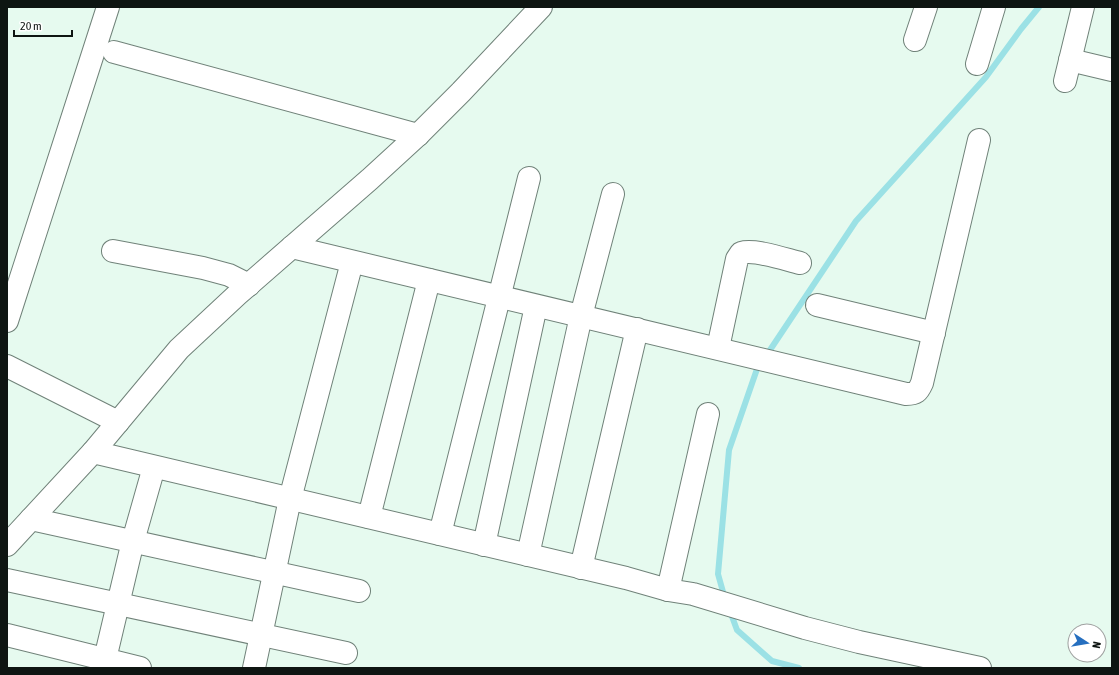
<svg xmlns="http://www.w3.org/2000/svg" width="1119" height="675" font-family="'Asap Condensed',sans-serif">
	<rect width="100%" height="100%" fill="#e6faef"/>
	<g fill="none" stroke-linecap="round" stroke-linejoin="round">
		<g stroke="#9be1e5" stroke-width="6">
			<polyline points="766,356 856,221 986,77 1021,29 1039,7"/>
			<polyline points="725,599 718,574 729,450 757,369 761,363"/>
			<polyline points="730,611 737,630 772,661 799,668"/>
		</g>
		<g stroke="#708279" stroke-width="24">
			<g id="minor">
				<polyline points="915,40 926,7"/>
				<polyline points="114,52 418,135"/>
				<polyline points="1070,60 1112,70"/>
				<polyline points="977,64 994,7"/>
				<polyline points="1065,81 1083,7"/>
				<path d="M292 247 906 394C916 394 918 392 922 383L979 140"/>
				<polyline points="113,251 203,268 229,275 249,285"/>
				<polyline points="817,305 934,333"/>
				<polyline points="7,321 108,7"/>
				<path d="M718 348 737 259 741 253C755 249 784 259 800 263"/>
				<polyline points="7,366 118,422"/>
				<polyline points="93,452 626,578 668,590 693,594 805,628 859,642 980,668"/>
				<polyline points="369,517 429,280"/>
				<polyline points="31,519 359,591"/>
				<polyline points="440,534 529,178"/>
				<polyline points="7,545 93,452 179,349 238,294 370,179 418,135 461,92 541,7"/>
				<polyline points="484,545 536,306"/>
				<polyline points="528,555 581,316 613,194"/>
				<polyline points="581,568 637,329"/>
				<polyline points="7,580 346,653"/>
				<polyline points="668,590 708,414"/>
				<polyline points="7,635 140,668"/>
				<polyline points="105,659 133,541 154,467"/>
				<polyline points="254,668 290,499 352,262"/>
			</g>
		</g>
		<use href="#minor" stroke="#fff" stroke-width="22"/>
	</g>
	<rect width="1119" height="675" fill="none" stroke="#0e1512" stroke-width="16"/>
	<g transform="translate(1087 643) rotate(102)"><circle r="19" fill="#ffffff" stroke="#9fa1a0"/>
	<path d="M0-3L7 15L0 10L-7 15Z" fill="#266fbf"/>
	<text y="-6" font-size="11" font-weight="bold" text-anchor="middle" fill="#0e1512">N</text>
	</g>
	<path d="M14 30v6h58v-6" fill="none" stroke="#0e1512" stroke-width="2"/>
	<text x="20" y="30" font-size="12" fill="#0e1512" stroke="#ffffff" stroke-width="3" paint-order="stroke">20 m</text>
</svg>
